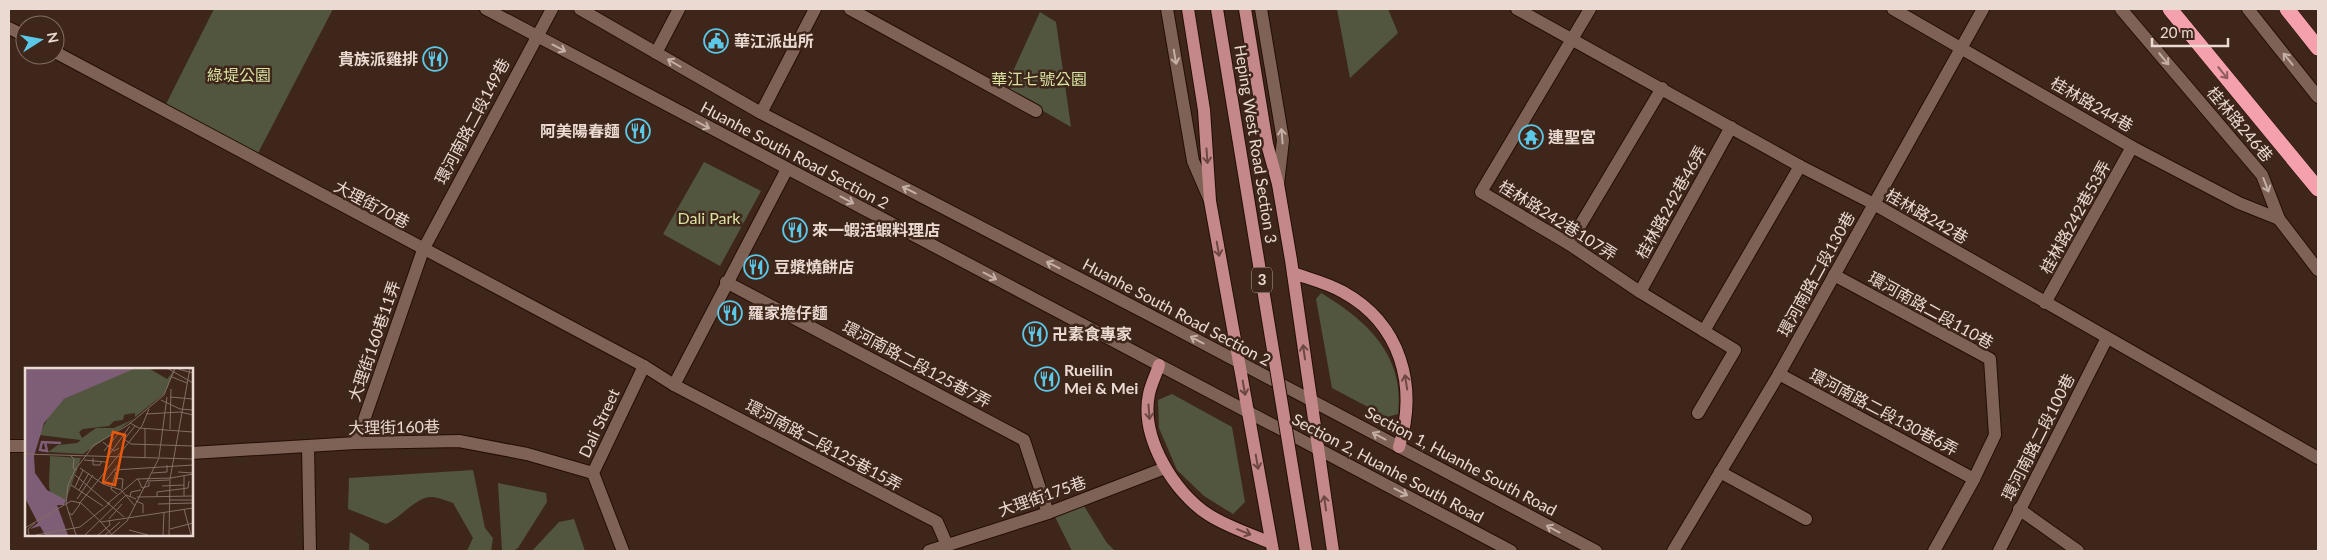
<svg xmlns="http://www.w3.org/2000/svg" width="2327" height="560" font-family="Lato,'Noto Sans TC',sans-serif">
	<rect width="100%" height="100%" fill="#3e261b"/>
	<g fill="#52563e">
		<polygon points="214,9 333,9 257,155 164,108"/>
		<polygon points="1337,9 1388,9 1398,33 1350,78"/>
		<polygon points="1040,12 1056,22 1071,127 1005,89"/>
		<polygon points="704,162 761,191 720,266 663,234"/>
		<path d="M1321 293C1366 320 1405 355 1398 414L1387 417 1332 388 1316 299Z"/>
		<polygon points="1172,394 1232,427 1245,502 1233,514 1204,496 1177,470 1159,428 1158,400"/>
		<path d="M473 470 485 528 493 538 491 551H467L473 538 453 503C447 501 440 498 433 497 416 496 401 518 386 524L348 509 349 478Z"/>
		<polygon points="498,483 546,493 547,502 518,548 513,551 502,551"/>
		<polygon points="1084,506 1107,543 1115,551 1072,551 1054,515"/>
		<polygon points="574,519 585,551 532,551 559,522"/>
		<polygon points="350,532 369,544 369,551 349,551"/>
	</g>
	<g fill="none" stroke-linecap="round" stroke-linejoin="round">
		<g stroke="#240e05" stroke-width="14">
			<g id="street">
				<polyline points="850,9 1036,111"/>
				<polyline points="1167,9 1193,161 1209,198"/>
				<polyline points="1261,9 1283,140 1278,184"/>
				<polyline points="1517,9 1800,166 1874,204 2318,458"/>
				<polyline points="1590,9 1481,192 1569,244 1640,292 1735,350 1698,413"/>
				<polyline points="1893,9 2132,147 2239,203 2279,219"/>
				<polyline points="2121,9 2262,175 2279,219 2318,270"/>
				<polyline points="2248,9 2318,97"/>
				<polyline points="9,28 25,36"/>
				<polyline points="55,52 644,366 674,385 937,522 947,545"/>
				<polyline points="656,53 679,9"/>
				<polyline points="761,113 815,9"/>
				<polyline points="1569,244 1662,88"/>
				<polyline points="1834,275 1990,359 1995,435 1974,479 1934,551"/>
				<polyline points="726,282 1024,440 1048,513"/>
				<polyline points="1640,292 1731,127"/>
				<polyline points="2045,303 2132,147"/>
				<polyline points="1704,331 1800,166"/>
				<polyline points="1779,374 1974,479"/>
				<polyline points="674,385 787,169"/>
				<polyline points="356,443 423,250 552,9"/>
				<polyline points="9,446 26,446"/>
				<polyline points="308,447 310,551"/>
				<polyline points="191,453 356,443 459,441 527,454 593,473"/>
				<polyline points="1720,472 1806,519"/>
				<polyline points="2019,509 2078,551"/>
				<polyline points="623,551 593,473 644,366"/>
				<polyline points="929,551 1048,513 1165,468"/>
				<polyline points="1673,551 1779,374 1983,9"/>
				<polyline points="1999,551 2107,338"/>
			</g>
		</g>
		<g stroke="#240e05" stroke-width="14">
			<g id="secondary">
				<polyline points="486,9 1511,551"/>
				<polyline points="580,9 761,113 1165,323 1596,551"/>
			</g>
		</g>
		<g stroke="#240e05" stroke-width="14">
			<g id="primary">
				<polyline points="1188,9 1204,110 1210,201 1273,551"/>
				<polyline points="1245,9 1267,144 1278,184 1291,260 1333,551"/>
				<path d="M1293 273C1310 279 1327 283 1343 292 1401 324 1418 386 1399 447"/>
				<path d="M1159 365C1156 375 1151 384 1149 394 1140 437 1174 493 1209 515 1228 527 1250 534 1271 543"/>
			</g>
		</g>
		<g stroke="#240e05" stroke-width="16">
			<g id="highway">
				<polyline points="2170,9 2318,189"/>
				<polyline points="2287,9 2318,48"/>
			</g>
		</g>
		<use href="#street" stroke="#7e6255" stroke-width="12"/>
		<use href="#secondary" stroke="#7e6255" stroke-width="12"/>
		<use href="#primary" stroke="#c5888a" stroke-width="12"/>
		<use href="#highway" stroke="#f5a1ad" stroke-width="15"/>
		<g stroke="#240e05" stroke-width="14" stroke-linecap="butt">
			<polyline id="primary-bridge" points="1217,9 1306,551"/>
		</g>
		<use href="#primary-bridge" stroke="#c5888a" stroke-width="12"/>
	</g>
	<defs><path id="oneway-shaft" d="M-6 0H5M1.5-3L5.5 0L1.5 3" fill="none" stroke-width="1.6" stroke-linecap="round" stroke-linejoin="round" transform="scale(1.25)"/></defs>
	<g stroke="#c4b0a6">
		<use href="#oneway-shaft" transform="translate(559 48) rotate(28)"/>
		<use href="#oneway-shaft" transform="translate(1175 57) rotate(80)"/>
		<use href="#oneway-shaft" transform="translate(2164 59) rotate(50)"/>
		<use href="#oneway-shaft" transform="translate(2288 59) rotate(-129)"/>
		<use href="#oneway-shaft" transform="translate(674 63) rotate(-150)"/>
		<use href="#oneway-shaft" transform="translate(703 125) rotate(28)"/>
		<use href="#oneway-shaft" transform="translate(1282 136) rotate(-95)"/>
		<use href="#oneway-shaft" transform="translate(2266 185) rotate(69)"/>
		<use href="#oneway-shaft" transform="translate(909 190) rotate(-153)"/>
		<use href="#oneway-shaft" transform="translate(847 200) rotate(28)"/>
		<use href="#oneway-shaft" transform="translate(1053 265) rotate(-153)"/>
		<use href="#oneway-shaft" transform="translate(990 276) rotate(28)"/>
		<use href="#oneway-shaft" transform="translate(1197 340) rotate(-152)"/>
		<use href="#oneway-shaft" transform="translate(1379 436) rotate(-152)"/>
		<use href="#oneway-shaft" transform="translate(1401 492) rotate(28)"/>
		<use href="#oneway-shaft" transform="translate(1553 529) rotate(-152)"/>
	</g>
	<use stroke="#905d5d" href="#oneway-shaft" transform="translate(2223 73) rotate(51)"/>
	<g stroke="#6d4842">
		<use href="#oneway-shaft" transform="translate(1207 156) rotate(86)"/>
		<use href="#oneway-shaft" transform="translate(1218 249) rotate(80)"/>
		<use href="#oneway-shaft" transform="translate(1304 352) rotate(-98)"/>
		<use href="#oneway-shaft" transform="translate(1406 382) rotate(-99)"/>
		<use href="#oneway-shaft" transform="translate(1244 388) rotate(80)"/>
		<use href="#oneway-shaft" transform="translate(1149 412) rotate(86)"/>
		<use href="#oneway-shaft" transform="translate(1257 462) rotate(80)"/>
		<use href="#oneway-shaft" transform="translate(1325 503) rotate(-98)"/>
		<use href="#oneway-shaft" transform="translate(1244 532) rotate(22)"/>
	</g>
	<defs>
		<g id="civic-ring" transform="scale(1.25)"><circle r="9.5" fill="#3e261b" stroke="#5bc8e7" stroke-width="1.5"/><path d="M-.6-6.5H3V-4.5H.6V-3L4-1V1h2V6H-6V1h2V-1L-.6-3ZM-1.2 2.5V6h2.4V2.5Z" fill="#5bc8e7"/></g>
		<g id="restaurant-ring" transform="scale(1.25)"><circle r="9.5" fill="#3e261b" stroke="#5bc8e7" stroke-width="1.5"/><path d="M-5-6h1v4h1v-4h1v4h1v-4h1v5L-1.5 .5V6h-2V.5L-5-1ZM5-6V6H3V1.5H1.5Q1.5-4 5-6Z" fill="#5bc8e7"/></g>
		<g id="temple-ring" transform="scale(1.25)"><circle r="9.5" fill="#3e261b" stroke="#5bc8e7" stroke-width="1.5"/><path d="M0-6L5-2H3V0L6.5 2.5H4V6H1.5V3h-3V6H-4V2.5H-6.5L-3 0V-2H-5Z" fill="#5bc8e7"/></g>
	</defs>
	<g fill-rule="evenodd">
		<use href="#civic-ring" x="716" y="41"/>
		<use href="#restaurant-ring" x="435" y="59"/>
		<use href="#restaurant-ring" x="638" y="131"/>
		<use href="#temple-ring" x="1531" y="137"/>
		<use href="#restaurant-ring" x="795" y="230"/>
		<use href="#restaurant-ring" x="756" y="267"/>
		<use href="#restaurant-ring" x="730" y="313"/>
		<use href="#restaurant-ring" x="1035" y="334"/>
		<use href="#restaurant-ring" x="1047" y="379"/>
	</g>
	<g text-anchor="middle" stroke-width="5" stroke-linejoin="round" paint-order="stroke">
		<rect fill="#3e261b" stroke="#b6a49b" stroke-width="1" x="1252" y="267.5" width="20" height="25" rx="4"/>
		<g font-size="15" font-weight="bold" fill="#eadad2">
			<text x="1262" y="285">3</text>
		</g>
		<g font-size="16" font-weight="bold" fill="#eadad2" stroke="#3e261b" text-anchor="start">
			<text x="734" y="47">華江派出所</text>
			<text x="418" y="65" text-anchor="end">貴族派雞排</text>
			<text x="620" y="137" text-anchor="end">阿美陽春麵</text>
			<text x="1548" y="143">連聖宮</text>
			<text x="812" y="236">來一蝦活蝦料理店</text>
			<text x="774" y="273">豆漿燒餅店</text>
			<text x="748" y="319">羅家擔仔麵</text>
			<text x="1052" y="340">卍素食專家</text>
			<text x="1064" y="376">Rueilin<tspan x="1064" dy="18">Mei &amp; Mei</tspan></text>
		</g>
		<g font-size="16" fill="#d9e3a1" stroke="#3e261b">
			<text x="239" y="81">綠堤公園</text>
			<text x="1039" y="85">華江七號公園</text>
			<text x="709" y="224">Dali Park</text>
		</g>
		<g font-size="16" fill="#eadad2" stroke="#3e261b">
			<text transform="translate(2092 104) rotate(30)" y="6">桂林路244巷</text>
			<text transform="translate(472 121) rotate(-62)" y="6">環河南路二段149巷</text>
			<text transform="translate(2240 124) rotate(50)" y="6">桂林路246巷</text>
			<text transform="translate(1256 144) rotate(81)" y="6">Heping West Road Section 3</text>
			<text transform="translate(795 155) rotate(28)" y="6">Huanhe South Road Section 2</text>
			<text transform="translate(1671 202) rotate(-61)" y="6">桂林路242巷46弄</text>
			<text transform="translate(372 204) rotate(28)" y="6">大理街70巷</text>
			<text transform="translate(1927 216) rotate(30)" y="6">桂林路242巷</text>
			<text transform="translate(2075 217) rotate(-61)" y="6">桂林路242巷53弄</text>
			<text transform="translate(1558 220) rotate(32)" y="6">桂林路242巷107弄</text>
			<text transform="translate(1816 274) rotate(-61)" y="6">環河南路二段130巷</text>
			<text transform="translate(1931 310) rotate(29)" y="6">環河南路二段110巷</text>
			<text transform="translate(1177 312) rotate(28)" y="6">Huanhe South Road Section 2</text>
			<text transform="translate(374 341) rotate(-71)" y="6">大理街160巷11弄</text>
			<text transform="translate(917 364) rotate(28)" y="6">環河南路二段125巷7弄</text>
			<text transform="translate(1884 412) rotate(28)" y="6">環河南路二段130巷6弄</text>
			<text transform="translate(599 423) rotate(-65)" y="6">Dali Street</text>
			<text transform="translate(394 427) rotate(-1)" y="6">大理街160巷</text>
			<text transform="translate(2038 437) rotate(-63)" y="6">環河南路二段100巷</text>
			<text transform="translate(824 445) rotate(28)" y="6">環河南路二段125巷15弄</text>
			<text transform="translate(1461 461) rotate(28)" y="6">Section 1, Huanhe South Road</text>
			<text transform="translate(1388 468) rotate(28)" y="6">Section 2, Huanhe South Road</text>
			<text transform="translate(1042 496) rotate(-19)" y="6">大理街175巷</text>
		</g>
	</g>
	<g transform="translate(25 368)">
		<rect width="168" height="168" fill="#3e261b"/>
		<path d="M151 0 139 26 110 49V45L103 46 99 47 98 52 89 53 84 58 58 61 54 64 57 70 71 60H89L109 51 58 86 23 84 33 77 52 75 56 72 14 67 28 40 39 31 107 1H125L142 11ZM25 88 56 90 41 132 26 126 24 119Z" fill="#52563e"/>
		<path d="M0 0H111L39 31 19 55 9 88 10 105 22 122 41 132 39 137H32L43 167H20L15 158 5 161 13 155 0 130Z" fill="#7e5e76"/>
		<path fill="none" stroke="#7e5e76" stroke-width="2.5" d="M20 74 22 83 15 82 17 74 36 75"/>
		<path fill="none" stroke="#836e64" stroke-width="1" d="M142 0 168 15M153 1 168 5M147 9 162 15M145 29 168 31M136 32 155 41 168 42M121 46 155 44 168 47M105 55 114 60 168 64M117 58 124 41M120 60V90M145 61 146 21M99 71 106 76 168 78M98 73 110 58M78 74 89 83 94 80M79 83 93 66M0 86 168 91M84 87 105 58M46 88 49 91 48 100 52 102M134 89 142 29M68 90V97H75L77 93M59 92 81 94M55 100 78 116 96 122 110 138M89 102 168 97M91 104 86 121 92 126M153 104 168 105M127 105 142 104V97M50 107 99 149M159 108V128M89 110 98 111 97 121M113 111 117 120 124 118V114M145 111 165 0M122 113 144 112M78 116 94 96M46 117 78 138M137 118 159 117M50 119 58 102M54 122 64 105M132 128V124L163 120 164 113M105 129 106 124 116 122M112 129 168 128M52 131 68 107M145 132H168M111 133 118 136V145M54 136 117 58M82 136 112 111 146 110 168 106M133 136 168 135M159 141 166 167M43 144 47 147 55 136M84 151 97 136M75 153 87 167M0 160 46 133 56 135 76 154 168 140M145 161 168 155M104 162 123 167M4 167 3 161 10 155M11 167 55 159 85 135M51 167 41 136 43 117 50 102 69 77 103 57 139 27 150 0M60 167 101 127 111 131M73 167 85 157 84 152M80 167 95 154M86 167 102 153 134 90M138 167 139 145M144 167 145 111"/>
		<path fill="#e8590c" fill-opacity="0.15" stroke="#e8590c" stroke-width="2.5" d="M88 64 100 67 90 117 78 114Z"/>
		<rect width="168" height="168" fill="none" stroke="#eadad2" stroke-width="2.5"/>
	</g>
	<rect width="2327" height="560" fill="none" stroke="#eadad2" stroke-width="20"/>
	<g transform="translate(40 40) rotate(79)"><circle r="24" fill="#3e261b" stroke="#836e64"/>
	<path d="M0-4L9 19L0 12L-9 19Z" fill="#5bc8e7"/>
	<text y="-8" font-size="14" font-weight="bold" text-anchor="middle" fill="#eadad2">N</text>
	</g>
	<path d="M2152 38v8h76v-8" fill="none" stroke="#eadad2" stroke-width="2.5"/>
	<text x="2160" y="38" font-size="15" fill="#eadad2" stroke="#3e261b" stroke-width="4" paint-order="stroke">20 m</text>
</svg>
